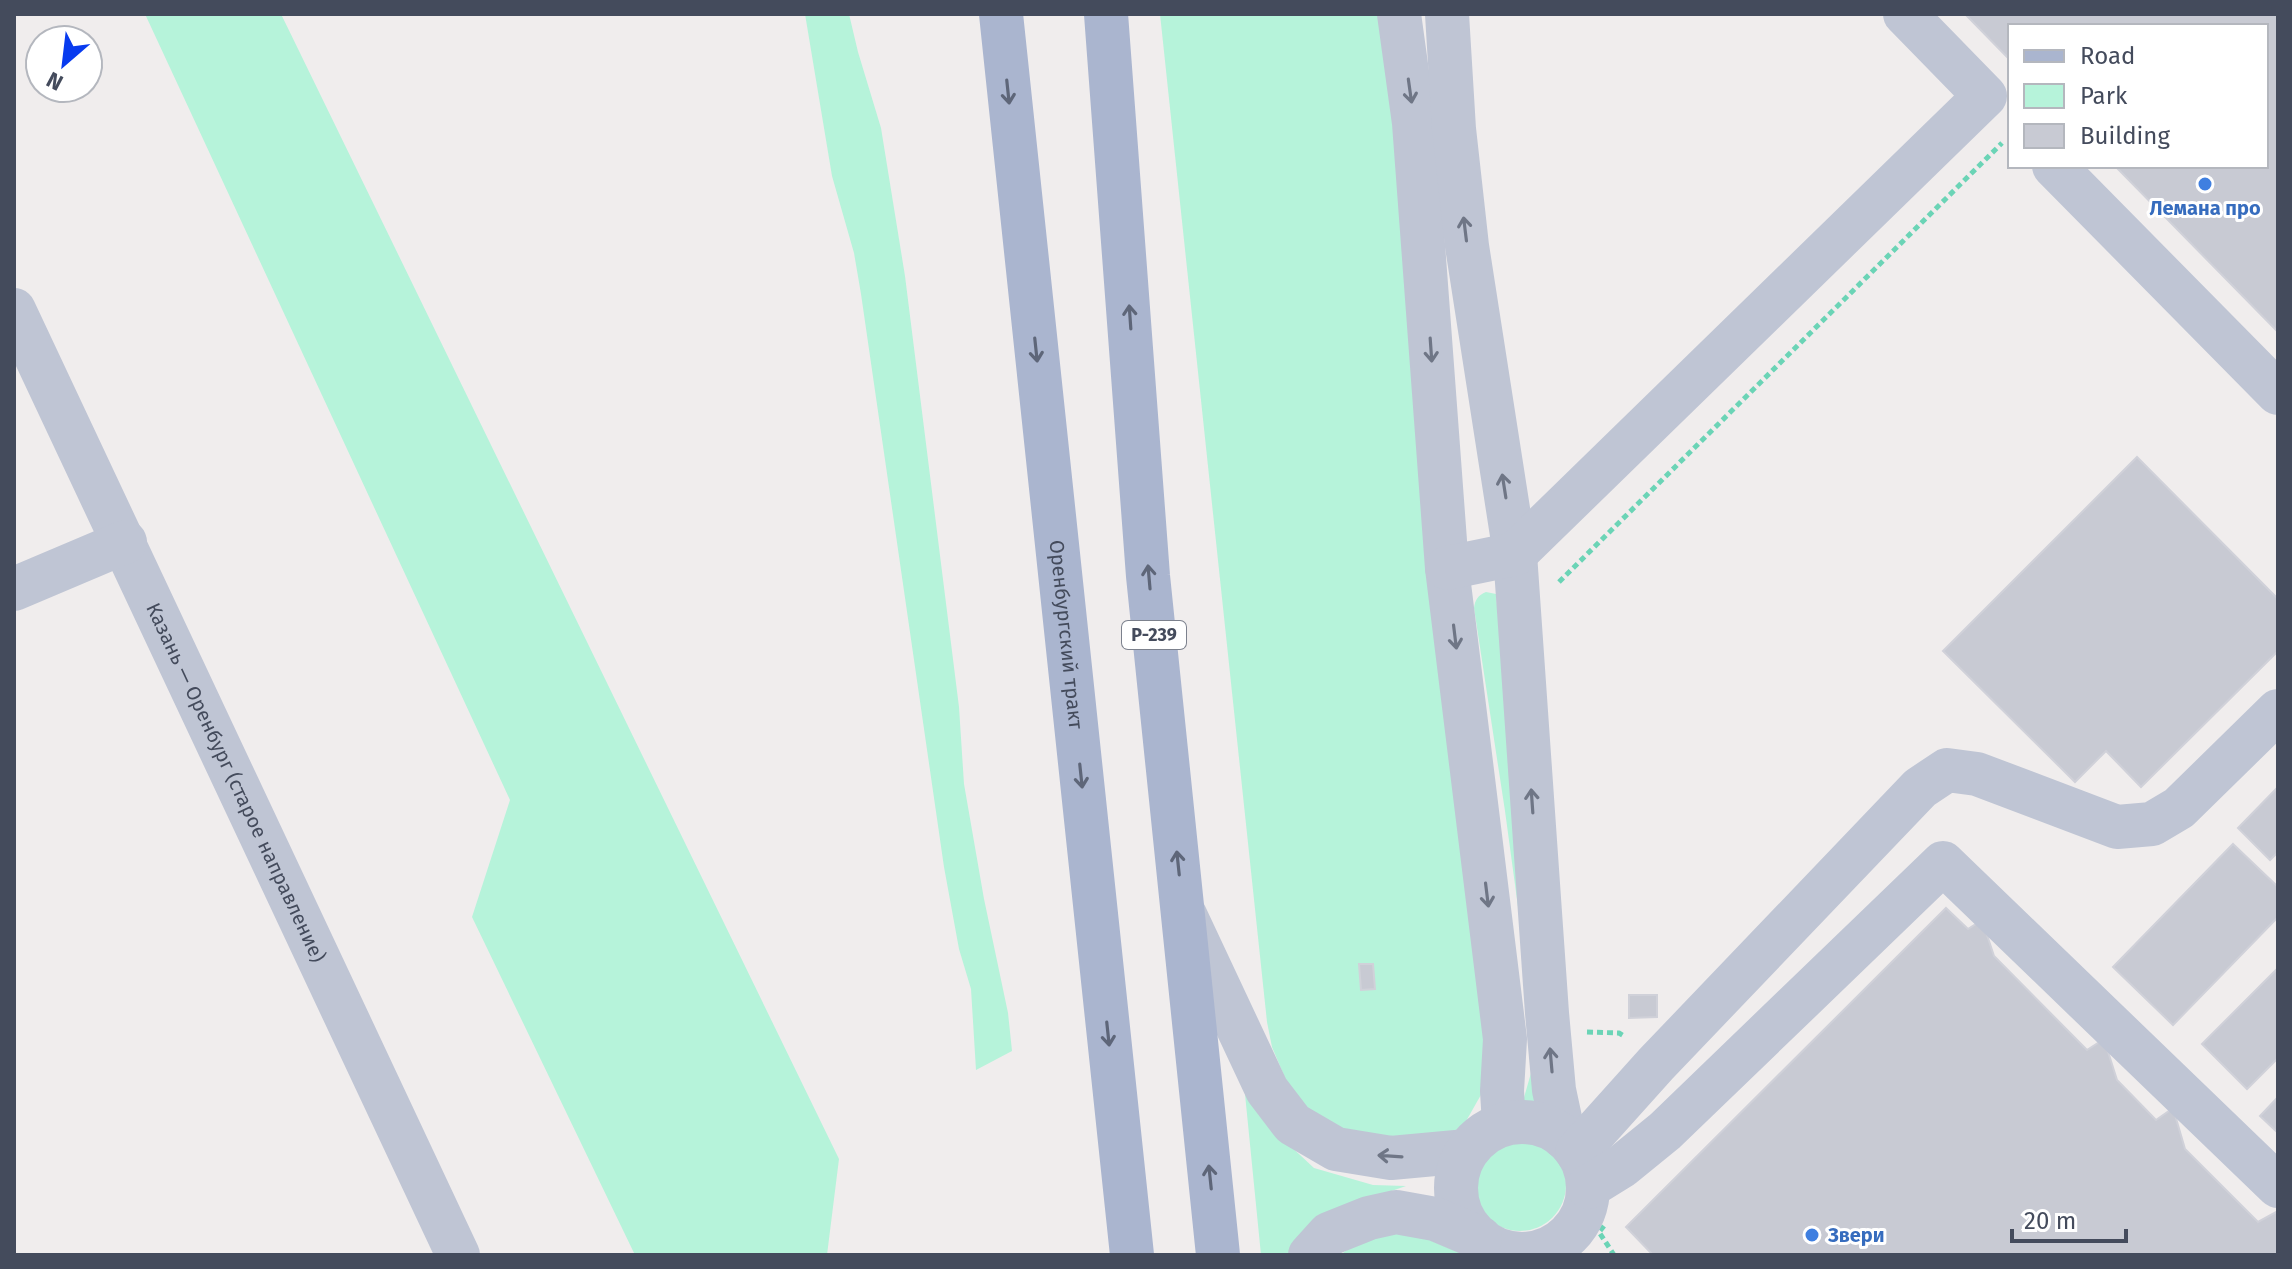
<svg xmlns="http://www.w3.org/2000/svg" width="2292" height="1269" font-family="'Fira Sans',sans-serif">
	<rect width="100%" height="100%" fill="#f0eded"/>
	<g fill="#b6f3da">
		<polygon points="145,14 281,14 839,1159 827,1255 635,1255 472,917 510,800"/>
		<polygon points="805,14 849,14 858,52 881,128 905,276 959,707 964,784 984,899 1008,1013 1012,1051 976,1070 971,989 959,949 944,867 861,294 854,253 832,176"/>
		<polygon points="1160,14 1392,14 1485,949 1482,1093 1465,1123 1451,1134 1405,1147 1314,1121 1288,1085 1272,1047 1267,1022"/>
		<path d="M1486 592 1496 594 1541 1106 1523 1101 1531 1073 1521 929 1505 811 1474 608C1475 600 1478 595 1486 592Z"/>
		<polygon points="1243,1074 1270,1127 1314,1168 1373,1185 1406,1186 1330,1212 1287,1255 1261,1255"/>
		<circle cx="1520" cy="1185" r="46"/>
		<polygon points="1392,1224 1465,1255 1340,1255 1362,1239"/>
	</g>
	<g fill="#c8cad3" stroke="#d0d1d9" stroke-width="2">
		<polygon points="1965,14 2278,14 2278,332 2115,166 2266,166 2266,26 2010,26 2010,60"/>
		<polygon points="2137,457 2278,599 2278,651 2141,787 2106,751 2075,782 1943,651"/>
		<polygon points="2278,787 2278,852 2270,860 2238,828"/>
		<polygon points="2233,844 2278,887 2278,917 2173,1025 2113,967"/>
		<polygon points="1946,908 1968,929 1982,920 1994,956 2087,1050 2104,1039 2117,1080 2156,1120 2173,1108 2185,1149 2258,1222 2278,1211 2278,1255 1653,1255 1626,1227"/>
		<polygon points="1359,964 1373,964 1375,989 1361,990"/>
		<polygon points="2278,968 2278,1058 2247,1089 2202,1044"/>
		<polygon points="1629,995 1657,995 1657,1017 1629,1018"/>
		<polygon points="2278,1097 2278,1133 2260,1116"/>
	</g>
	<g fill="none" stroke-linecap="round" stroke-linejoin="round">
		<g stroke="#6bd4b6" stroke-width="5" stroke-dasharray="6 4" stroke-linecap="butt">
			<polyline points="1559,582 2002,143"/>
			<polyline points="1587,1032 1619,1033 1624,1036"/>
			<polyline points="1604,1226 1599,1232 1614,1255"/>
		</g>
		<g stroke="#bfc5d4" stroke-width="44">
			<polyline points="1399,14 1414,123 1447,568 1505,1039 1502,1091 1504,1124"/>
			<polyline points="1447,14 1454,129 1467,246 1515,554 1547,1013 1554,1090 1564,1137"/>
			<polyline points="2054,166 2278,393"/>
			<path id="s1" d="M14 310 458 1255"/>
			<polyline points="1447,568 1515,554 1985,96 1905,14"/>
			<polyline points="14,589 125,542"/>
			<polyline points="1185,915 1267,1090 1293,1124 1336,1149 1391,1158 1467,1151"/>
			<circle cx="1522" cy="1188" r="66"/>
			<polyline points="1577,1152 1656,1064 1920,788 1947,770 1977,774 2117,827 2152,824 2179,808 2278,711"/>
			<polyline points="1588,1187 1622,1166 1665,1131 1943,863 2278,1186"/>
			<polyline points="1310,1255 1329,1234 1369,1218 1396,1212 1435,1219 1480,1238"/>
		</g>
		<g stroke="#aab5cf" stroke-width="44">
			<path id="s2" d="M1001 14 1132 1255"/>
			<polyline points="1106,14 1148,576 1218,1255"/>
		</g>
	</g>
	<defs><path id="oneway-shaft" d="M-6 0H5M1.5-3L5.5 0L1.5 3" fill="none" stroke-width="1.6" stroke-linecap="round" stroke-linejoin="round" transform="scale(2)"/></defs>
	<g stroke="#6f7686">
		<use href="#oneway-shaft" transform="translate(1410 91) rotate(82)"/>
		<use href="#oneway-shaft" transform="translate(1465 229) rotate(-97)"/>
		<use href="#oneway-shaft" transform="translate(1431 350) rotate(86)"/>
		<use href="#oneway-shaft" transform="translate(1504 486) rotate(-99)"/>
		<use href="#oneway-shaft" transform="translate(1455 637) rotate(83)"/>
		<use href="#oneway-shaft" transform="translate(1532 801) rotate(-94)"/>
		<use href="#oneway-shaft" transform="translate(1487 895) rotate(83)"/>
		<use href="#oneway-shaft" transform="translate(1551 1060) rotate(-95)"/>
		<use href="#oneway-shaft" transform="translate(1390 1156) rotate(-176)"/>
	</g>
	<g stroke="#5e6679">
		<use href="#oneway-shaft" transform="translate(1008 92) rotate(84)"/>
		<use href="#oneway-shaft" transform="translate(1130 317) rotate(-94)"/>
		<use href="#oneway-shaft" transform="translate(1036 350) rotate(84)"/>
		<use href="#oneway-shaft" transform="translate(1149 577) rotate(-95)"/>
		<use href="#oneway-shaft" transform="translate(1081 776) rotate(84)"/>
		<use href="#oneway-shaft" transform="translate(1178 863) rotate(-96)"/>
		<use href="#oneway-shaft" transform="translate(1108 1034) rotate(84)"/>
		<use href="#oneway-shaft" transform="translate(1210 1177) rotate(-96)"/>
	</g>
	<g fill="#3f7fe0" stroke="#fff" stroke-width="3">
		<circle cx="2205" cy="184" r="8"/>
		<circle cx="1812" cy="1235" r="8"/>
	</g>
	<g text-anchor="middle" stroke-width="6" stroke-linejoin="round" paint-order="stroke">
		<rect fill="#fff" stroke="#7c818d" stroke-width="2" x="1122" y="621" width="64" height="28" rx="6"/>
		<g font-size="18" font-weight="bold" fill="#444b5c">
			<text x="1154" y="641">Р-239</text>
		</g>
		<g font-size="20" font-weight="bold" fill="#366cbe" stroke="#fff">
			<text x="2205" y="215">Лемана про</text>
			<text x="1828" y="1242" text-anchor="start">Звери</text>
		</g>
		<g font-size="20" fill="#444b5c" stroke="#fff">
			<text dy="7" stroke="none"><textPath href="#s2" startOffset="624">Оренбургский тракт</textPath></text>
			<text dy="7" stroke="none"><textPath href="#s1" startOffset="522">Казань — Оренбург (старое направление)</textPath></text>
		</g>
	</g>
	<rect width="2292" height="1269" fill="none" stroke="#444b5c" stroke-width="32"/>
	<rect x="2008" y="24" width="260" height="144" fill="#ffffff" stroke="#b4b7be" stroke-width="2"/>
	<rect x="2024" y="50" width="40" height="12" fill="#aab5cf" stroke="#b4b7be" stroke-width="2"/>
	<text x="2080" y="64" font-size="24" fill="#444b5c">Road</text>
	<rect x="2024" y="84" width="40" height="24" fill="#b6f3da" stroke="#b4b7be" stroke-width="2"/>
	<text x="2080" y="104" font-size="24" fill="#444b5c">Park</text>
	<rect x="2024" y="124" width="40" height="24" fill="#c8cad3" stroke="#b4b7be" stroke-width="2"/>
	<text x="2080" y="144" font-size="24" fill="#444b5c">Building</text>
	<g transform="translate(64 64) rotate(208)"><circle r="38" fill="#ffffff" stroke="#b4b7be" stroke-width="2"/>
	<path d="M0-6L14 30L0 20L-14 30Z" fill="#083bef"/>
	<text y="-12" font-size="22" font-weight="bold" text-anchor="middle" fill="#444b5c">N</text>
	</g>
	<path d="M2012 1229v12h114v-12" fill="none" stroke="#444b5c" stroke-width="4"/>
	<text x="2024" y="1229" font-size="24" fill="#444b5c" stroke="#ffffff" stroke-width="6" paint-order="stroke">20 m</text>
</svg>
